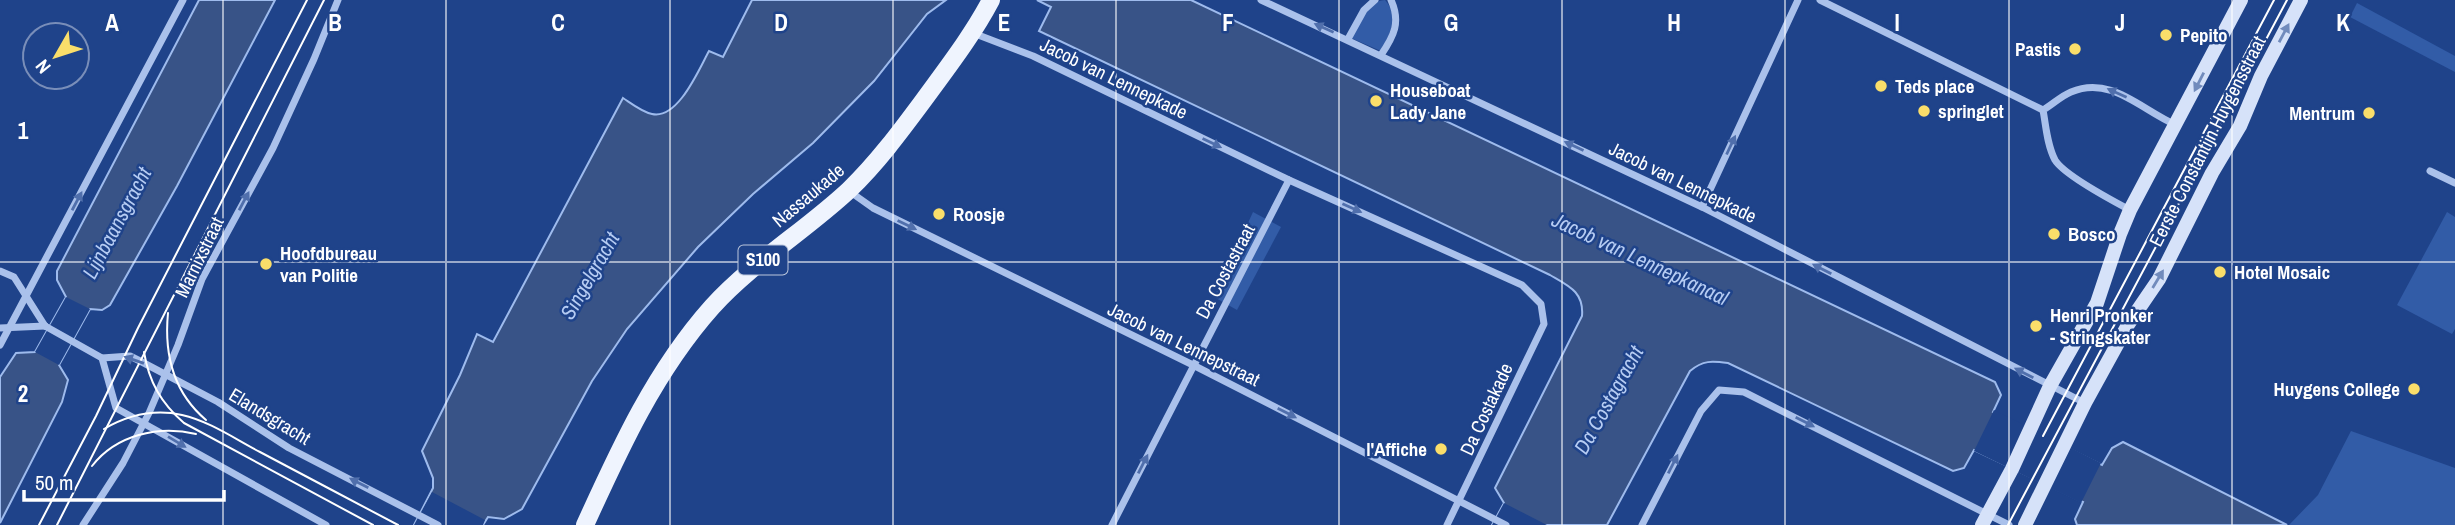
<svg xmlns="http://www.w3.org/2000/svg" width="2455" height="525" font-family="'Archivo Narrow',sans-serif">
	<rect width="100%" height="100%" fill="#1f438a"/>
	<g fill="#325ca7">
		<path d="M1385 0C1400 17 1390 33 1381 51L1351 38C1359 24 1367 1 1385 0Z"/>
		<polygon points="2357,3 2455,56 2455,72 2350,17"/>
		<polygon points="1253,212 1281,227 1237,310 1214,297"/>
		<polygon points="2447,212 2455,217 2455,329 2452,334 2397,305"/>
		<polygon points="2351,431 2455,468 2455,525 2289,525 2318,495"/>
	</g>
	<g fill="#385387" stroke="#9ebbed" stroke-width="2">
		<polygon points="199,0 275,0 177,186 110,305 102,310 90,309 59,365 68,380 62,402 0,523 0,377 16,353 35,352 66,297 57,280 57,271"/>
		<path d="M752 0H946L927 14 874 81 813 143 753 194 698 247 627 329 592 381 522 509 504 519 488 517 483 525H414L433 488V478L422 451 460 375 477 334 493 342 623 98C632 104 642 112 652 114 678 120 699 69 709 51L723 57Z"/>
		<path d="M1037 0H1191L1995 382 2001 395 1993 412 2102 465 2112 448 2123 442 2287 525H2077L2075 519 2083 502 1974 450 1964 468 1953 471 1728 363C1712 361 1703 360 1690 371L1607 525H1492L1504 503 1495 488 1582 316C1584 292 1569 286 1550 275L1039 31 1051 7Z"/>
	</g>
	<g fill="#1f438a">
		<polygon points="66,297 90,309 59,365 35,352"/>
		<polygon points="1994,410 2101,463 2081,503 1974,451"/>
		<polygon points="432,492 485,520 483,525 414,525"/>
		<polygon points="1504,503 1547,525 1492,525"/>
	</g>
	<g fill="none" stroke-linecap="round" stroke-linejoin="round">
		<g stroke="#aac1eb" stroke-width="7">
			<polyline points="1261,0 1702,207 2085,403"/>
			<polyline points="1820,0 2043,110"/>
			<polyline points="973,33 1033,56 1289,180 1522,285 1541,304 1544,324 1447,525"/>
			<polyline points="1348,39 1364,10 1375,0"/>
			<path d="M1381 55C1394 36 1401 22 1391 0"/>
			<polyline points="2430,171 2455,183"/>
			<polyline points="849,191 873,208 1193,365 1506,525"/>
			<polyline points="1702,207 1798,0"/>
			<path d="M2130 210C2113 201 2064 175 2055 160 2047 145 2046 126 2043 110 2052 105 2061 96 2071 92 2111 75 2141 110 2176 125"/>
			<polyline points="0,271 14,277 45,326"/>
			<polyline points="45,326 102,358 130,356 140,361 218,402 289,448 438,525"/>
			<polyline points="0,328 45,326"/>
			<polyline points="0,345 183,0"/>
			<polyline points="102,358 116,408 326,525"/>
			<polyline points="83,525 123,463 149,413 178,345 202,279 273,148 314,59 338,0"/>
			<polyline points="1112,525 1289,180"/>
			<polyline points="1642,525 1701,411 1719,390 1744,392 2009,525"/>
		</g>
		<g stroke="#d6e2f9" stroke-width="14">
			<polyline points="1982,525 2012,469 2050,386 2097,303 2120,234 2130,210 2241,0"/>
			<polyline points="2025,525 2085,403 2129,323 2159,279 2212,173 2240,126 2261,76 2301,0"/>
		</g>
		<path stroke="#eff4fe" stroke-width="18" d="M585 525C620 448 655 371 712 307 753 262 805 231 849 190 877 163 900 132 923 101 947 68 972 36 991 0"/>
		<g stroke="#fff" stroke-width="2">
			<path d="M168 313C164 354 173 392 206 420"/>
			<path d="M144 352C149 382 161 403 184 423L373 525"/>
			<path d="M104 429C128 415 155 409 182 415 209 421 235 439 260 452 306 476 352 501 398 525"/>
			<polyline points="2043,436 2274,0"/>
			<path d="M92 466C116 435 158 425 196 434"/>
			<polyline points="39,525 96,416 138,328 307,0"/>
			<polyline points="57,525 324,0"/>
			<polyline points="2008,525 2287,0"/>
		</g>
	</g>
	<defs><path id="oneway-solid" d="M-6-.8H1V-3.2L6.5 0L1 3.2V.8H-6Z" transform="scale(1.75)"/></defs>
	<g fill="#506fac">
		<use href="#oneway-solid" transform="translate(1324 28) rotate(-156)"/>
		<use href="#oneway-solid" transform="translate(2117 93) rotate(-156)"/>
		<use href="#oneway-solid" transform="translate(1212 143) rotate(26)"/>
		<use href="#oneway-solid" transform="translate(1731 145) rotate(-65)"/>
		<use href="#oneway-solid" transform="translate(1574 146) rotate(-155)"/>
		<use href="#oneway-solid" transform="translate(77 201) rotate(-62)"/>
		<use href="#oneway-solid" transform="translate(244 201) rotate(-62)"/>
		<use href="#oneway-solid" transform="translate(1352 208) rotate(24)"/>
		<use href="#oneway-solid" transform="translate(907 225) rotate(26)"/>
		<use href="#oneway-solid" transform="translate(1822 269) rotate(-153)"/>
		<use href="#oneway-solid" transform="translate(134 360) rotate(-161)"/>
		<use href="#oneway-solid" transform="translate(2024 373) rotate(-153)"/>
		<use href="#oneway-solid" transform="translate(1287 413) rotate(27)"/>
		<use href="#oneway-solid" transform="translate(1805 422) rotate(27)"/>
		<use href="#oneway-solid" transform="translate(177 442) rotate(31)"/>
		<use href="#oneway-solid" transform="translate(1143 464) rotate(-63)"/>
		<use href="#oneway-solid" transform="translate(1673 464) rotate(-63)"/>
		<use href="#oneway-solid" transform="translate(359 483) rotate(-153)"/>
	</g>
	<g fill="#718bbc">
		<use href="#oneway-solid" transform="translate(2284 33) rotate(-62)"/>
		<use href="#oneway-solid" transform="translate(2199 82) rotate(117)"/>
		<use href="#oneway-solid" transform="translate(2158 279) rotate(-59)"/>
	</g>
	<path fill="none" stroke="#fff" stroke-width="2" stroke-opacity="0.55" d="M223 0V525M446 0V525M670 0V525M893 0V525M1116 0V525M1339 0V525M1562 0V525M1785 0V525M2009 0V525M2232 0V525M0 262H2455"/>
	<g fill="#fade6a" stroke="#1f438a" stroke-width="2.5">
		<circle cx="2166" cy="35" r="7"/>
		<circle cx="2075" cy="49" r="7"/>
		<circle cx="1881" cy="86" r="7"/>
		<circle cx="1376" cy="101" r="7"/>
		<circle cx="1924" cy="111" r="7"/>
		<circle cx="2369" cy="113" r="7"/>
		<circle cx="939" cy="214" r="7"/>
		<circle cx="2054" cy="234" r="7"/>
		<circle cx="266" cy="264" r="7"/>
		<circle cx="2220" cy="272" r="7"/>
		<circle cx="2036" cy="326" r="7"/>
		<circle cx="2414" cy="389" r="7"/>
		<circle cx="1441" cy="449" r="7"/>
	</g>
	<g text-anchor="middle" stroke-width="5" stroke-linejoin="round" paint-order="stroke">
		<rect fill="#1f438a" stroke="#bcc7dc" stroke-width="2" x="738.5" y="245.5" width="49" height="29" rx="5"/>
		<g font-size="18" font-weight="bold" fill="#fff">
			<text x="763" y="266">S100</text>
		</g>
		<g font-size="19" font-weight="bold" fill="#fff" stroke="#1f438a" text-anchor="start">
			<text x="2180" y="42">Pepito</text>
			<text x="2061" y="56" text-anchor="end">Pastis</text>
			<text x="1895" y="93">Teds place</text>
			<text x="1390" y="97">Houseboat<tspan x="1390" dy="22">Lady Jane</tspan></text>
			<text x="1938" y="118">springlet</text>
			<text x="2355" y="120" text-anchor="end">Mentrum</text>
			<text x="953" y="221">Roosje</text>
			<text x="2068" y="241">Bosco</text>
			<text x="280" y="260">Hoofdbureau<tspan x="280" dy="22">van Politie</tspan></text>
			<text x="2234" y="279">Hotel Mosaic</text>
			<text x="2050" y="322">Henri Pronker<tspan x="2050" dy="22">- Stringskater</tspan></text>
			<text x="2400" y="396" text-anchor="end">Huygens College</text>
			<text x="1427" y="456" text-anchor="end">l'Affiche</text>
		</g>
		<g font-size="19" fill="#fff" stroke="#1f438a">
			<text transform="translate(1114 78) rotate(26)" y="7">Jacob van Lennepkade</text>
			<text transform="translate(2207 141) rotate(-63)" y="7">Eerste Constantijn Huygensstraat</text>
			<text transform="translate(1683 182) rotate(26)" y="7">Jacob van Lennepkade</text>
			<text transform="translate(808 195) rotate(-40)" y="7">Nassaukade</text>
			<text transform="translate(199 257) rotate(-64)" y="7">Marnixstraat</text>
			<text transform="translate(1225 271) rotate(-62)" y="7">Da Costastraat</text>
			<text transform="translate(1184 344) rotate(26)" y="7">Jacob van Lennepstraat</text>
			<text transform="translate(1486 409) rotate(-65)" y="7">Da Costakade</text>
			<text transform="translate(270 416) rotate(31)" y="7">Elandsgracht</text>
		</g>
		<g font-size="21" font-style="italic" fill="#b6ccf3" stroke="#1f438a">
			<text transform="translate(117 223) rotate(-62)" y="7">Lijnbaansgracht</text>
			<text transform="translate(1640 259) rotate(25)" y="7">Jacob van Lennepkanaal</text>
			<text transform="translate(590 276) rotate(-60)" y="7">Singelgracht</text>
			<text transform="translate(1609 400) rotate(-61)" y="7">Da Costagracht</text>
		</g>
	</g>
	<g font-size="23" text-anchor="middle" font-weight="bold" fill="#fff" stroke="#1f438a" stroke-width="5" stroke-linejoin="round" paint-order="stroke">
		<text x="112" y="31">A</text>
		<text x="335" y="31">B</text>
		<text x="558" y="31">C</text>
		<text x="781" y="31">D</text>
		<text x="1004" y="31">E</text>
		<text x="1228" y="31">F</text>
		<text x="1451" y="31">G</text>
		<text x="1674" y="31">H</text>
		<text x="1897" y="31">I</text>
		<text x="2120" y="31">J</text>
		<text x="2343" y="31">K</text>
		<text x="23" y="139">1</text>
		<text x="23" y="402">2</text>
	</g>
	<g transform="translate(56 56) rotate(231)"><circle r="33" fill="#1f438a" stroke="#798eb9" stroke-width="2"/>
	<path d="M0-5L12 26L0 18L-12 26Z" fill="#fade6a"/>
	<text y="-10" font-size="19" font-weight="bold" text-anchor="middle" fill="#ffffff">N</text>
	</g>
	<path d="M24 490v10h200v-10" fill="none" stroke="#ffffff" stroke-width="3.5"/>
	<text x="35" y="490" font-size="21" fill="#ffffff" stroke="#1f438a" stroke-width="5" paint-order="stroke">50 m</text>
</svg>
